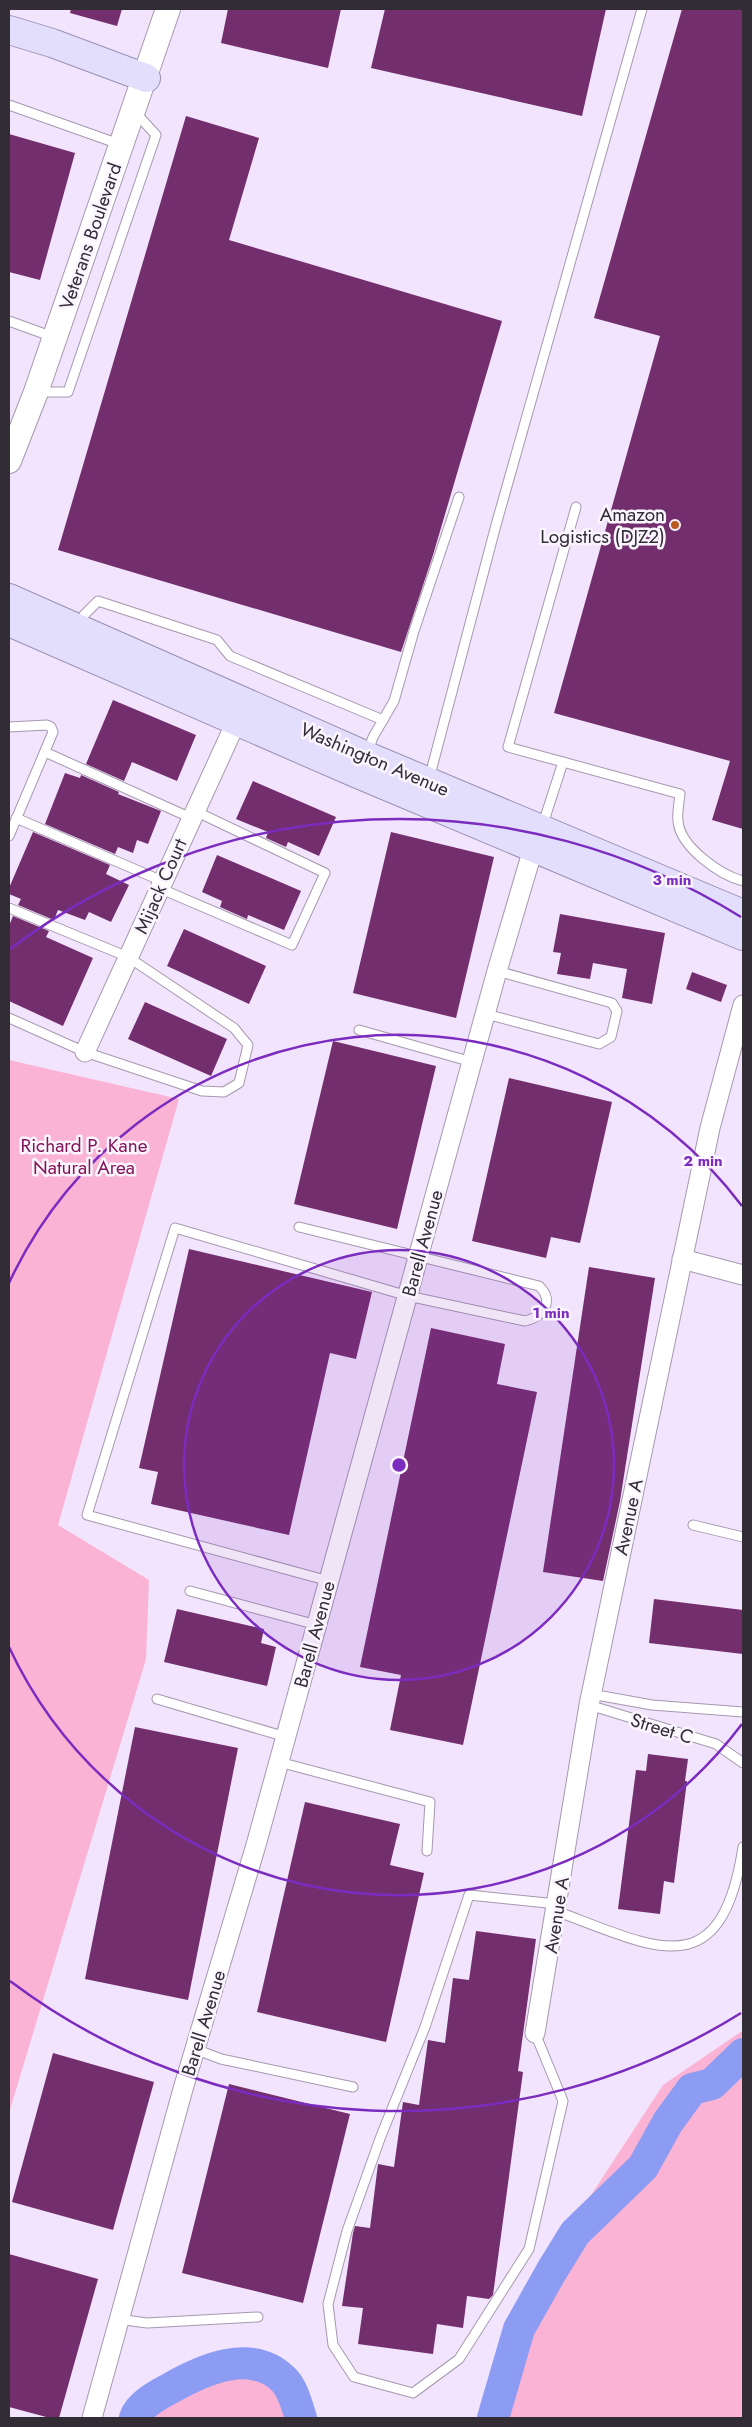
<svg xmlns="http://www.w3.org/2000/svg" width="752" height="2427" font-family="Jost,sans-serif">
	<rect width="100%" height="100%" fill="#f3e4fd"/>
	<g fill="#fab3d4">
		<polygon points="9,1060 179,1099 58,1525 149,1580 146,1659 9,2113"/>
		<polygon points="743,2024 743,2418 493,2418 519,2329 536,2298 548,2261 663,2085 742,2031"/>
		<path d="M245 2364C281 2372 290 2384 301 2418H135C141 2396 198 2373 219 2366 227 2363 237 2364 245 2364Z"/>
	</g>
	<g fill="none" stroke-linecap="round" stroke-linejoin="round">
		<g stroke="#8c9cf3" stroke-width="32">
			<path d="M135 2418C139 2405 158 2395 169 2389 202 2370 252 2347 284 2380 293 2389 297 2406 301 2418"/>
			<polyline points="493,2418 519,2329 551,2272 575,2233 643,2167 668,2122 692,2089 712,2084 743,2054"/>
		</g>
	</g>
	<g fill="#732e6d">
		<polygon points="71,9 122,9 117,26 70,13"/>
		<polygon points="228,9 341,9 328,68 221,43"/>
		<polygon points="385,9 606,9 582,116 371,68"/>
		<polygon points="682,9 743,9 743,829 712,820 730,761 554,713 660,336 594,318"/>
		<polygon points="186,116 259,138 229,240 502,321 433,555 401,652 58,550"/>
		<polygon points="9,134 75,153 40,280 9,272"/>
		<polygon points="113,700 196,735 177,781 132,762 124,781 86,764"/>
		<polygon points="65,773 80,778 81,775 119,792 118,794 161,811 148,844 137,840 133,853 118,847 115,854 45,824"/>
		<polygon points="253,781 336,817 319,856 288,842 286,847 266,838 268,832 236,819"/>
		<polygon points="33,832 110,865 106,874 129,885 111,922 89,912 85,920 58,910 54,920 18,905 21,899 9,894 9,888"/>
		<polygon points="391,832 494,857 456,1018 353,993"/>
		<polygon points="217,855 301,891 284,930 248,915 247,919 220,907 222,901 202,892"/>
		<polygon points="560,914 665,933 652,1004 622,998 627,969 593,963 590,979 557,974 561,953 553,952"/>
		<polygon points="13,916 49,931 46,937 93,958 63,1026 9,1001 9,926"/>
		<polygon points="184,929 266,966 249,1004 167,966"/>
		<polygon points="692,972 727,985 721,1002 686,989"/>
		<polygon points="145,1002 227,1039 211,1076 128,1039"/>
		<polygon points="333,1041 436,1066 397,1229 294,1204"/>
		<polygon points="509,1078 612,1102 580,1243 551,1237 546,1258 472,1241"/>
		<polygon points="189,1249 372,1292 356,1359 330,1353 289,1535 151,1504 158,1472 139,1468"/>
		<polygon points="589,1267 655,1278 620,1501 603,1581 543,1572"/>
		<polygon points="431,1328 505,1344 497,1384 537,1392 463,1745 390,1730 401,1675 360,1667"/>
		<polygon points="654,1599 743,1610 743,1654 649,1643"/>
		<polygon points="177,1609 264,1629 261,1643 276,1647 267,1686 164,1662"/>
		<polygon points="135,1727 238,1748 188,2000 85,1979"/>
		<polygon points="648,1754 688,1759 685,1781 687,1781 674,1883 664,1881 660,1914 618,1909 636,1770 646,1771"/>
		<polygon points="305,1802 400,1824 390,1865 424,1873 386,2042 257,2012"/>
		<polygon points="476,1931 536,1939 518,2071 523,2072 493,2295 489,2299 467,2296 463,2328 437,2324 433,2354 358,2344 363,2308 342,2306 353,2233 355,2226 370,2228 378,2164 394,2167 403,2102 419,2105 428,2040 445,2043 453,1978 469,1980"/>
		<polygon points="53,2053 154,2082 113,2230 12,2202"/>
		<polygon points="229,2084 350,2114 303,2303 182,2273"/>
		<polygon points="9,2254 98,2279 59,2418 50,2418 9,2407"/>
	</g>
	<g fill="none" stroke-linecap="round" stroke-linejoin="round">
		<g stroke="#a698af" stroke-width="11">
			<g id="service">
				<polyline points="9,105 119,144"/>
				<polyline points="9,321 53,337"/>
				<polyline points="37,392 68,392 156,135 135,112"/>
				<path d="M576 507 508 747 680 794C679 803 677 813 678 821 680 847 720 875 743 881"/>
				<polyline points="78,627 84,615 98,601 217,640 230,656 383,720"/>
				<polyline points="9,727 47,725 51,727 53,732 9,836"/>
				<polyline points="45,752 191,818"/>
				<polyline points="367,754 373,737 394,701 414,631 459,497"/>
				<polyline points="429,779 496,525 642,9"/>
				<polyline points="16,818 162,881"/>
				<polyline points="542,827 563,762"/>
				<polyline points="159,888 292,945 325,873 195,811"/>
				<polyline points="9,908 128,957 234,1028 248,1045 239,1083 224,1092 202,1091 85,1052 9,1018"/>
				<polyline points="486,1014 599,1044 611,1037 617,1011 612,1003 497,971"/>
				<polyline points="359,1030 472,1062"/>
				<path d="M299 1227 539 1286C555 1301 543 1317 525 1321L408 1296 175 1228 87 1515 329 1581"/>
				<polyline points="693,1525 743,1537"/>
				<polyline points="190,1591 317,1625"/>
				<polyline points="591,1694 652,1705 743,1712"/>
				<polyline points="157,1699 286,1737"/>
				<polyline points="589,1705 716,1744 743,1763"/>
				<polyline points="279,1762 430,1802 427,1851"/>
				<path d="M556 1911C656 1948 721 1988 743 1847"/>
				<polyline points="535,2033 563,2101 529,2249 459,2359 413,2393 354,2377 333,2345 328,2304 347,2231 381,2136 425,2027 469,1895 557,1904"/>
				<polyline points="195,2049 221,2059 353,2087"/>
				<polyline points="118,2319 147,2323 258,2317"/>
			</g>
		</g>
		<g stroke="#a698af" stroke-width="21">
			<g id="minor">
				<polyline points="85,1052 237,720"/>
				<polyline points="682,1259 743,1275"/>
				<polyline points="535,2033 589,1705 710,1128 743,1005"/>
				<polyline points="92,2418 183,2089 256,1845 497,971 533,849"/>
			</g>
		</g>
		<g stroke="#a698af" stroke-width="26">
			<polyline id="tertiary" points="9,461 36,392 168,9"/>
		</g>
		<g stroke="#9991b4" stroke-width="30">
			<g id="primary">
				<polyline points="9,30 52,43 146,78"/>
				<polyline points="9,598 367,756 743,914"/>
				<polyline points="9,622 353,772 743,936"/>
			</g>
		</g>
		<use href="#service" stroke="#fff" stroke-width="9"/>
		<use href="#minor" stroke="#fff" stroke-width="19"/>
		<use href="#tertiary" stroke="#fff" stroke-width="24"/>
		<use href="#primary" stroke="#e3defb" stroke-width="28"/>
	</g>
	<circle cx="399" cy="1465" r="215" fill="#7b2cbf" fill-opacity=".12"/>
	<g fill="none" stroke="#7b2cbf" stroke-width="2.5">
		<circle cx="399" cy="1465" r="215"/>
		<path d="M742 1724A430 430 0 0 1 9 1647M9 1283A430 430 0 0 1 742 1206"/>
		<path d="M741 2013A646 646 0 0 1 10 1981M10 949A646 646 0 0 1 741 917"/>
	</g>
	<circle fill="#bc5922" stroke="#fbf5ff" stroke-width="2" cx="675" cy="525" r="5"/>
	<g text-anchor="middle" stroke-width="5" stroke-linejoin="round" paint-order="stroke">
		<g font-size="19" fill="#322c35" stroke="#fbf5ff">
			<text transform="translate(90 236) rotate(-71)" y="7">Veterans Boulevard</text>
			<text transform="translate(375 759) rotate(23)" y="7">Washington Avenue</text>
			<text transform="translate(160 886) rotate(-66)" y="7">Mijack Court</text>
			<text transform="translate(422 1243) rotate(-75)" y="7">Barell Avenue</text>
			<text transform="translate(628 1517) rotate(-78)" y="7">Avenue A</text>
			<text transform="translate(314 1634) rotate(-75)" y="7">Barell Avenue</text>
			<text transform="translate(662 1728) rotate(17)" y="7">Street C</text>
			<text transform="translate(556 1915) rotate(-81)" y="7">Avenue A</text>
			<text transform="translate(203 2023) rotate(-73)" y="7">Barell Avenue</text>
		</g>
		<g font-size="19" fill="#322c35" stroke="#fbf5ff" text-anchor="end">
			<text x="665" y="521">Amazon<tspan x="665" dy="22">Logistics (DJZ2)</tspan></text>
		</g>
		<g font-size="19" fill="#841458" stroke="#fbf5ff">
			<text x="84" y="1152">Richard P. Kane<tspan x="84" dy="22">Natural Area</tspan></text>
		</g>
	</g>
	<circle cx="399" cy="1465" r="8" fill="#7b2cbf" stroke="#fbf5ff" stroke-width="2.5"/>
	<g font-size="15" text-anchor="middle" font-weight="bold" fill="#7b2cbf" stroke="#fbf5ff" stroke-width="5" stroke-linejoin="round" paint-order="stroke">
		<text x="672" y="885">3 min</text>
		<text x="703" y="1166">2 min</text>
		<text x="551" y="1318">1 min</text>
	</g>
	<rect width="752" height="2427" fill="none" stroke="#322c35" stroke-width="20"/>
</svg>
